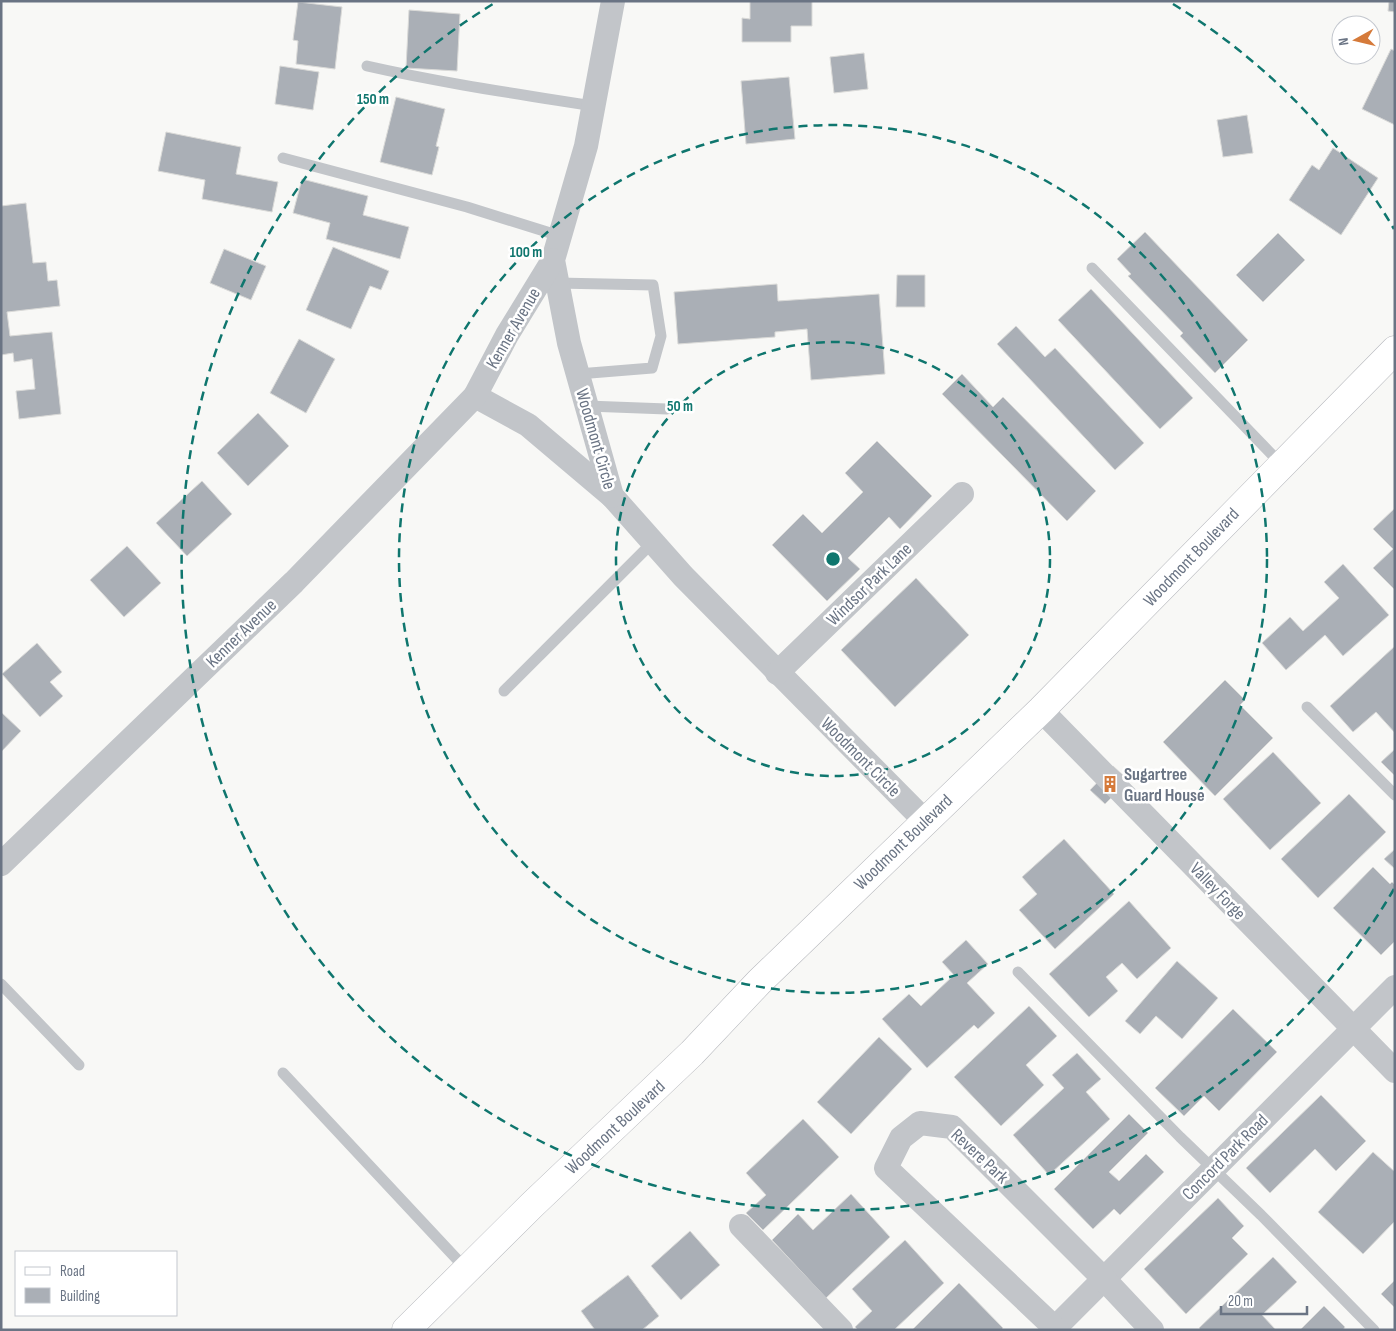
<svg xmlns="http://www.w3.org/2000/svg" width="1396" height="1331" font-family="'Sofia Sans Condensed',sans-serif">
	<rect width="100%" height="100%" fill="#f8f8f6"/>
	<g fill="#aaafb6" stroke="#dadad8">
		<polygon points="750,1 812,1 812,26 791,26 791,42 742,42 742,18 750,19"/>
		<polygon points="1389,1 1395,1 1395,12 1388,11"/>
		<polygon points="298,2 342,7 335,69 296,64 298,41 293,40"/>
		<polygon points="409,10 460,14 457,71 406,68"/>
		<polygon points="1391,49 1395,51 1395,125 1362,109"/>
		<polygon points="864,53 868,89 834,93 830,57"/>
		<polygon points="280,66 319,72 313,110 275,104"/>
		<polygon points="789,77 795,139 746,144 741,81"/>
		<polygon points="396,97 445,109 436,146 439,147 432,175 380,162"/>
		<polygon points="1247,115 1253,153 1223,157 1217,120"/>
		<polygon points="166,132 241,147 236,174 278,182 272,212 202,199 205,180 158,171"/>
		<polygon points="1333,148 1378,178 1341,235 1289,200 1312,165 1319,170"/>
		<polygon points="302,179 368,196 363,215 409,227 400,259 326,239 330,223 293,213"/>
		<polygon points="26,203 33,263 46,262 48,281 57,280 60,306 7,312 10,336 52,332 61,414 19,419 16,391 35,389 32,359 14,362 13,353 1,355 1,206"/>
		<polygon points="1145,232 1248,340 1215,373 1180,336 1183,333 1128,276 1131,274 1117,259"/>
		<polygon points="1278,233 1305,260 1263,302 1236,275"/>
		<polygon points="333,247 389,271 381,290 370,286 351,329 306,310"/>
		<polygon points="224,249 266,266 251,300 210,283"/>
		<polygon points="897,275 925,275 925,307 896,307"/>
		<polygon points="777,284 778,301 879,294 885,374 811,380 807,329 775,332 775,337 678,344 674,292"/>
		<polygon points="1091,289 1193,398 1160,429 1058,320"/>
		<polygon points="1016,326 1045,357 1055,348 1144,443 1115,470 997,344"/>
		<polygon points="299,339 335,359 306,413 270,393"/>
		<polygon points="962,374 993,407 1003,397 1096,491 1067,521 942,394"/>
		<polygon points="258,413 289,446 248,486 217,453"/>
		<polygon points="877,441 932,496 900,529 889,517 848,558 860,569 827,601 772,545 803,514 822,533 863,492 845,473"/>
		<polygon points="202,481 232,514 187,556 156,523"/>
		<polygon points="1395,508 1395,590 1373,568 1393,549 1373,529"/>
		<polygon points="127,546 161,583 124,617 90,580"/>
		<polygon points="1343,564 1389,615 1343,656 1325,635 1286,670 1262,643 1290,617 1303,631 1339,598 1324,582"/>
		<polygon points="916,578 969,635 895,707 841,650"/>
		<polygon points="37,643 62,672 50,682 63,696 40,717 2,674"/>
		<polygon points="1395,646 1395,733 1376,712 1353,732 1330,706"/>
		<polygon points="1225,680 1245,700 1240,705 1273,738 1215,796 1163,742"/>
		<polygon points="1,712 21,731 1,752"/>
		<polygon points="1395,749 1395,776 1381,762"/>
		<polygon points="1273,752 1321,803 1270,850 1223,799"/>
		<polygon points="1113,766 1127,779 1121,788 1105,804 1090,790"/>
		<polygon points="1349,794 1386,832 1318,898 1281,859"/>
		<polygon points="1064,839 1114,894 1055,949 1019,910 1037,894 1022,877"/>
		<polygon points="1395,849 1395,869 1384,859"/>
		<polygon points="1373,867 1390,884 1392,882 1395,885 1395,941 1381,955 1333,908"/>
		<polygon points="1129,901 1171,948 1137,979 1122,963 1106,977 1118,991 1089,1017 1049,974"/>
		<polygon points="966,940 988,964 967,983 995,1013 978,1029 974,1025 927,1068 882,1019 909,994 921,1006 954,975 942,962"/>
		<polygon points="1177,961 1218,998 1182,1039 1156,1016 1140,1034 1125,1021"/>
		<polygon points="1029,1006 1057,1036 1026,1065 1044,1085 1001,1126 954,1077"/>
		<polygon points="1233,1009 1277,1052 1219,1111 1204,1096 1184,1116 1155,1088"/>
		<polygon points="879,1037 912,1069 851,1134 817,1102"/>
		<polygon points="1077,1053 1101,1079 1086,1092 1110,1119 1049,1175 1013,1135 1064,1088 1052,1075"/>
		<polygon points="1321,1095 1366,1141 1336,1171 1315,1149 1270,1193 1246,1168"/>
		<polygon points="1129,1114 1148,1133 1109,1172 1119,1181 1146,1154 1164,1172 1120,1215 1114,1209 1093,1229 1054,1189"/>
		<polygon points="803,1119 839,1157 763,1230 746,1213 766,1195 746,1173"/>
		<polygon points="1373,1152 1395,1172 1395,1221 1363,1254 1318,1212"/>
		<polygon points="851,1194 890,1237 826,1298 772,1240 798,1214 813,1230"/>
		<polygon points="1218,1198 1244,1226 1232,1238 1248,1254 1186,1314 1144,1269"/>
		<polygon points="690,1231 720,1265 681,1300 651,1266"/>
		<polygon points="905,1240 944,1283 894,1330 858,1330 855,1327 872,1311 852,1289"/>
		<polygon points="1273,1257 1297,1282 1262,1315 1276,1330 1201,1330 1199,1328"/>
		<polygon points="628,1275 659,1316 642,1330 595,1330 581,1311"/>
		<polygon points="1395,1280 1395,1308 1381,1294"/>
		<polygon points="959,1283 1003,1328 1001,1330 912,1330"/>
		<polygon points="1324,1306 1345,1327 1343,1330 1300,1330"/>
	</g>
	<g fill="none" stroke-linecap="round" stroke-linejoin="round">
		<g stroke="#b6b8bd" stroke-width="29">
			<polyline id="primary" points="406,1330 532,1205 692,1053 759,982 1041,710 1395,350"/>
		</g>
		<g stroke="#c2c5c9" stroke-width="11">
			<path d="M367 66C442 83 518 94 593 106"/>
			<polyline points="283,158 467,207 560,236"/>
			<polyline points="1092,268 1282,465"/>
			<polyline points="557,283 653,285 661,336 652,368 578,374"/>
			<polyline points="587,406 667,409"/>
			<polyline points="504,691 653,542"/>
			<polyline points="1307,707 1395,795"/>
			<polyline points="1018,972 1180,1137 1261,1215 1374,1330"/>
			<polyline points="1,984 79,1065"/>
			<polyline points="283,1073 467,1270"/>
		</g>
		<g stroke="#c2c5c9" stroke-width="24">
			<polyline points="613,1 586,146 553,260 569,343 612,496 683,576 925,821"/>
			<polyline points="475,396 528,425 612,496"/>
			<polyline points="777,673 962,494"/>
			<polyline points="1041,710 1395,1071"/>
			<polyline points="1,864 294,582 475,396 507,335 553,260"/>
			<polyline points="741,1226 841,1330"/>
			<polyline points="1053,1330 1395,987"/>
			<polyline points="1057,1330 886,1168 901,1138 920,1123 952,1127 1104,1279 1152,1330"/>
		</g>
		<use href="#primary" stroke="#fff" stroke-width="28"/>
	</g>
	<g fill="none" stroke="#0f766e" stroke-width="2.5" stroke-dasharray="9 6">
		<circle cx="833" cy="559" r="217"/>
		<circle cx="833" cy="559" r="434"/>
		<path d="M1394 889A651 651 0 1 1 493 4M1173 4A651 651 0 0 1 1394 229"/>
	</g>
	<defs>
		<g id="building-bare" transform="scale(1.35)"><path d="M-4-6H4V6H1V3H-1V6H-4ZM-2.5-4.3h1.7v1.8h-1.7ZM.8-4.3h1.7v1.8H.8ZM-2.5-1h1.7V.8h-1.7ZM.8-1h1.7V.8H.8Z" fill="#d57a3a" stroke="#fff" stroke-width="2.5" paint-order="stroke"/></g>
	</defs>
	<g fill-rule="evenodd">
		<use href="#building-bare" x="1110" y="784"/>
	</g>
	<g text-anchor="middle" stroke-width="5" stroke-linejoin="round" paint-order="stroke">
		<g font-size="18" fill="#6a7484" stroke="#fff">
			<text transform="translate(513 328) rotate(-60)" y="6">Kenner Avenue</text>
			<text transform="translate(596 439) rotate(74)" y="6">Woodmont Circle</text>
			<text transform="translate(1191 557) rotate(-46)" y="6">Woodmont Boulevard</text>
			<text transform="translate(869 584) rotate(-44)" y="6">Windsor Park Lane</text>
			<text transform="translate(241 633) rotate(-44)" y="6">Kenner Avenue</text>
			<text transform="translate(861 757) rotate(45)" y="6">Woodmont Circle</text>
			<text transform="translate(903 842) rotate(-44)" y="6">Woodmont Boulevard</text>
			<text transform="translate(1218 891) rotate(46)" y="6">Valley Forge</text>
			<text transform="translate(615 1127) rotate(-43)" y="6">Woodmont Boulevard</text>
			<text transform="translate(980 1156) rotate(43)" y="6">Revere Park</text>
			<text transform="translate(1225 1157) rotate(-45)" y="6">Concord Park Road</text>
		</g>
		<g font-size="18" font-weight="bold" fill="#6a7484" stroke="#fff" text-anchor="start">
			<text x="1124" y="780">Sugartree<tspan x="1124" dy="21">Guard House</tspan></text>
		</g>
	</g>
	<circle cx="833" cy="559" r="8" fill="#0f766e" stroke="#fff" stroke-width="2.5"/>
	<g font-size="15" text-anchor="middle" font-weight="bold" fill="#0f766e" stroke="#fff" stroke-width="5" stroke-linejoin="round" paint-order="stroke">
		<text x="373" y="104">150 m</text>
		<text x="526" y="257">100 m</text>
		<text x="680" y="411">50 m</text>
	</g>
	<rect width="1396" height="1331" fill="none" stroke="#6a7484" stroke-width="5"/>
	<rect x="15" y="1251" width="162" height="65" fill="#ffffff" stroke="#c3c7ce"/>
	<rect x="25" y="1267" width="25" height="8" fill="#ffffff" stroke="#c3c7ce"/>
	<text x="60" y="1276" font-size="15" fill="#6a7484">Road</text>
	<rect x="25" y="1288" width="25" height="15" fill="#aaafb6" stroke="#c3c7ce"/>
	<text x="60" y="1301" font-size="15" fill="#6a7484">Building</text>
	<g transform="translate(1356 40) rotate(262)"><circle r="24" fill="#ffffff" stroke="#c3c7ce"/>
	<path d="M0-4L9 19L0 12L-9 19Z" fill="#d57a3a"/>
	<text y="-8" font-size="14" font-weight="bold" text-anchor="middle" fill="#6a7484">N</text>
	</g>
	<path d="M1221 1306v8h86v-8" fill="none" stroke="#6a7484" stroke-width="2.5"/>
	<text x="1228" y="1306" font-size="15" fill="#6a7484" stroke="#ffffff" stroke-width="4" paint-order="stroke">20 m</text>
</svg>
